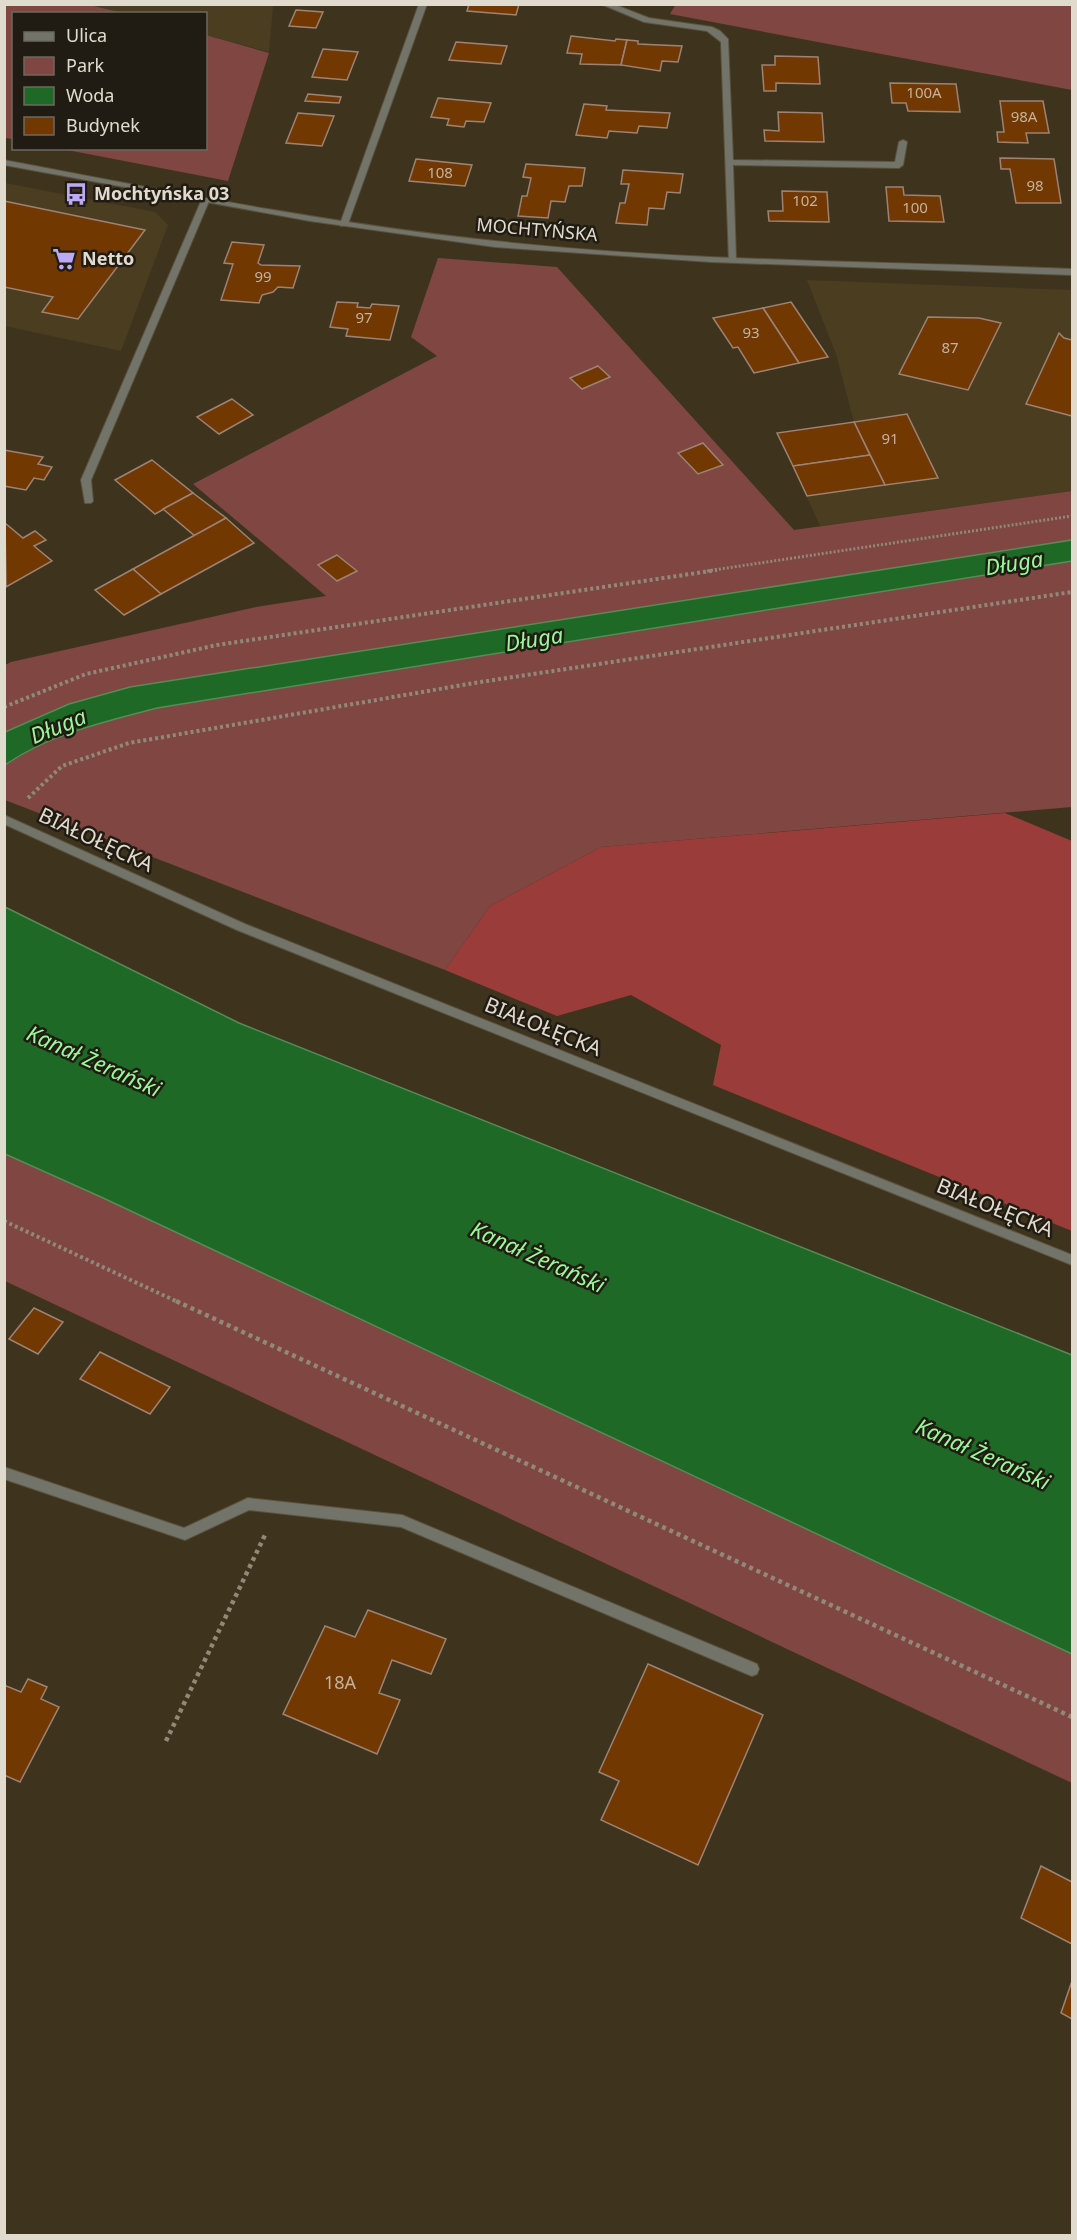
<svg xmlns="http://www.w3.org/2000/svg" width="1077" height="2240" font-family="'Noto Sans',sans-serif">
	<rect width="100%" height="100%" fill="#3e341e"/>
	<g fill="#4b3d20">
		<polygon points="90,5 273,5 269,52 206,35 206,14 123,13"/>
		<polygon points="5,183 155,212 168,225 121,351 5,326"/>
		<polygon points="807,280 1072,290 1072,491 820,526 793,466 869,455 854,422 836,354"/>
	</g>
	<g fill="#7f4642">
		<polygon points="676,4 1072,5 1072,90 670,14"/>
		<polygon points="4,5 90,5 123,13 14,14 13,139 5,138"/>
		<polygon points="206,35 269,53 228,181 62,149 206,148"/>
		<polygon points="438,258 557,267 794,530 1072,491 1072,540 333,657 69,704 5,732 5,665 11,662 256,607 326,596 193,484 437,356 411,337"/>
		<path d="M1072 561V807L601 847 490 906 445 970 5 800 4 765C49 734 105 722 157 708Z"/>
		<polygon points="5,1154 101,1197 1072,1654 1072,1783 5,1281"/>
	</g>
	<polygon fill="#9a3d3a" points="1005,813 1072,841 1072,1231 713,1085 721,1045 631,995 557,1016 445,970 490,906 601,847"/>
	<g fill="#1e6925" stroke="#588b58" stroke-width="1.5">
		<path d="M1072 540V561L157 708C105 722 49 734 5 765V732L69 704 130 687Z"/>
		<polygon points="5,907 239,1023 1072,1355 1072,1654 101,1197 5,1154"/>
	</g>
	<g fill="#723802" stroke="#9c8374" stroke-width="1.5">
		<polygon points="469,4 519,4 516,15 467,11"/>
		<polygon points="296,10 323,12 316,28 289,26"/>
		<polygon points="571,36 615,41 616,39 627,40 621,65 580,64 582,54 567,53"/>
		<polygon points="627,40 638,41 638,44 682,46 678,62 662,61 660,71 621,65"/>
		<polygon points="456,42 507,46 501,64 449,60"/>
		<polygon points="323,49 358,52 347,80 312,77"/>
		<polygon points="775,56 818,57 820,84 776,83 776,91 764,91 762,65 775,65"/>
		<polygon points="890,83 956,84 960,112 908,111 906,103 892,103"/>
		<polygon points="308,94 341,97 339,103 305,101"/>
		<polygon points="438,98 491,103 484,122 466,121 464,127 447,125 449,119 431,117"/>
		<polygon points="1000,101 1043,101 1049,133 1026,133 1028,143 998,142 997,132 1004,132"/>
		<polygon points="584,104 607,106 606,110 670,113 667,128 639,126 637,133 609,131 607,138 576,135"/>
		<polygon points="778,112 822,113 824,142 765,141 764,130 779,131"/>
		<polygon points="298,113 334,116 322,146 286,143"/>
		<polygon points="1000,158 1054,159 1061,203 1016,203 1010,169 1001,169"/>
		<polygon points="416,159 472,165 465,186 409,181"/>
		<polygon points="526,164 585,168 582,186 569,186 565,202 551,201 548,218 518,216 522,196 527,196 531,178 523,177"/>
		<polygon points="623,170 683,174 680,193 667,192 664,209 649,208 647,225 616,223 620,203 625,203 629,184 621,184"/>
		<polygon points="886,187 903,187 904,195 940,196 944,222 889,221"/>
		<polygon points="782,191 827,192 829,222 769,221 768,211 783,211"/>
		<polygon points="4,201 145,230 78,319 42,312 53,297 4,287"/>
		<polygon points="232,242 264,245 258,263 261,265 300,266 293,288 278,287 273,292 262,295 259,303 221,300 233,264 224,263"/>
		<polygon points="337,302 358,303 357,307 370,308 372,304 399,306 390,340 346,336 348,329 330,327"/>
		<polygon points="791,302 828,357 799,363 763,308"/>
		<polygon points="763,308 799,363 754,373 738,347 733,348 713,318"/>
		<polygon points="928,317 979,318 1001,323 968,390 899,374"/>
		<polygon points="1059,333 1064,338 1072,340 1072,416 1026,404"/>
		<polygon points="598,366 610,377 582,389 570,378"/>
		<polygon points="232,399 253,415 219,434 197,417"/>
		<polygon points="907,414 938,478 885,485 854,422"/>
		<polygon points="854,422 870,455 793,466 777,433"/>
		<polygon points="703,443 723,465 698,474 678,453"/>
		<polygon points="4,450 43,457 38,464 52,467 44,480 34,478 26,490 4,486"/>
		<polygon points="870,455 885,485 807,496 793,466"/>
		<polygon points="152,460 193,493 155,514 115,480"/>
		<polygon points="193,493 226,518 195,536 163,509"/>
		<polygon points="226,518 254,543 161,594 133,569"/>
		<polygon points="5,523 23,538 35,531 46,540 34,546 52,561 6,587"/>
		<polygon points="337,555 357,571 337,581 318,565"/>
		<polygon points="133,569 161,594 124,615 95,590"/>
		<polygon points="34,1308 63,1322 38,1354 9,1339"/>
		<polygon points="100,1352 170,1387 150,1414 80,1379"/>
		<polygon points="368,1610 446,1639 431,1674 392,1660 379,1693 400,1700 377,1754 283,1714 325,1626 355,1637"/>
		<polygon points="648,1664 763,1715 698,1865 601,1820 619,1781 599,1772"/>
		<polygon points="28,1679 47,1687 41,1699 59,1707 20,1782 4,1775 4,1685 21,1692"/>
		<polygon points="1041,1866 1072,1882 1072,1944 1021,1918"/>
		<polygon points="1072,1981 1072,2019 1061,2013"/>
	</g>
	<g fill="none" stroke-linecap="round" stroke-linejoin="round">
		<g stroke="#5b523e" stroke-width="2">
			<g id="service">
				<polygon points="419,4 427,4 348,224 341,226 340,224"/>
				<polygon points="601,4 613,4 649,18 712,27 720,31 728,39 733,160 895,162 899,142 903,140 907,142 903,165 899,168 733,165 736,260 729,262 721,42 707,31 644,22"/>
				<polygon points="202,199 209,201 91,480 93,501 91,503 85,503 81,480"/>
				<polygon points="4,1467 184,1528 248,1498 402,1515 757,1664 759,1669 757,1674 752,1676 747,1674 401,1527 249,1510 185,1540 4,1479"/>
			</g>
		</g>
		<g stroke="#5b523e" stroke-width="2">
			<polygon id="minor" points="4,815 245,924 1072,1255 1072,1265 237,930 4,824"/>
		</g>
		<g stroke="#5b523e" stroke-width="2">
			<path id="tertiary" d="M4 160C167 191 330 224 495 241 686 262 880 261 1072 269V275L711 262 495 247 310 221 4 165Z"/>
		</g>
		<polyline stroke="#918978" stroke-width="3" stroke-dasharray="2 2" stroke-linecap="butt" points="707,571 1072,516"/>
		<g stroke="#918978" stroke-width="4" stroke-dasharray="3 3" stroke-linecap="butt">
			<polyline points="4,707 86,674 217,645 717,570"/>
			<polyline points="28,798 62,766 129,743 474,683 1072,592"/>
			<polyline points="4,1221 180,1303"/>
		</g>
		<g stroke="#918978" stroke-width="4.5" stroke-dasharray="4 4" stroke-linecap="butt">
			<polyline points="176,1301 1072,1717"/>
			<polyline points="166,1741 265,1535"/>
		</g>
		<use href="#service" fill="#737469" fill-rule="evenodd"/>
		<use href="#minor" fill="#737469" fill-rule="evenodd"/>
		<use href="#tertiary" fill="#737469" fill-rule="evenodd"/>
	</g>
	<defs>
		<g id="bus-bare" transform="scale(1.8)"><path d="M-5-6H5V4H4V6H2V4H-2V6H-4V4H-5ZM-3.5-4V0h7V-4ZM-3.5 1.2v1.5H-2V1.2ZM2 1.2v1.5H3.5V1.2Z" fill="#bcaaf6" stroke="#211c13" stroke-width="2.5" paint-order="stroke"/></g>
		<g id="supermarket-bare" transform="scale(1.8)"><path d="M-6-5.5h2.5l.6 2H6L4.5 2H-2.5L-4.4-4H-6ZM-1.5 3.2a1.3 1.3 0 1 0 .1 0ZM3 3.2a1.3 1.3 0 1 0 .1 0Z" fill="#bcaaf6" stroke="#211c13" stroke-width="2.5" paint-order="stroke"/></g>
	</defs>
	<g fill-rule="evenodd">
		<use href="#bus-bare" x="76" y="194"/>
		<use href="#supermarket-bare" x="64" y="259"/>
	</g>
	<g text-anchor="middle" stroke-width="5" stroke-linejoin="round" paint-order="stroke">
		<g font-size="15" fill="#c5b29b">
			<text x="924" y="98">100A</text>
			<text x="1024" y="122">98A</text>
			<text x="440" y="178">108</text>
			<text x="1035" y="191">98</text>
			<text x="805" y="206">102</text>
			<text x="915" y="213">100</text>
			<text x="263" y="282">99</text>
			<text x="364" y="323">97</text>
			<text x="751" y="338">93</text>
			<text x="950" y="353">87</text>
			<text x="890" y="444">91</text>
		</g>
		<g font-size="18" font-weight="bold" fill="#e1dbce" stroke="#211c13" text-anchor="start">
			<text x="94" y="200">Mochtyńska 03</text>
			<text x="82" y="265">Netto</text>
		</g>
		<g font-size="18" fill="#e1dbce" stroke="#211c13">
			<text transform="translate(537 230) rotate(5)" y="6">MOCHTYŃSKA</text>
		</g>
		<g font-size="18" fill="#c5b29b">
			<text x="340" y="1689">18A</text>
		</g>
		<g font-size="21" fill="#e1dbce" stroke="#211c13">
			<text transform="translate(96 840) rotate(25)" y="7">BIAŁOŁĘCKA</text>
			<text transform="translate(543 1027) rotate(22)" y="7">BIAŁOŁĘCKA</text>
			<text transform="translate(995 1208) rotate(22)" y="7">BIAŁOŁĘCKA</text>
		</g>
		<g font-size="22" font-style="italic" fill="#98f89a" stroke="#211c13">
			<text transform="translate(1014 563) rotate(-9)" y="8">Długa</text>
			<text transform="translate(534 639) rotate(-9)" y="8">Długa</text>
			<text transform="translate(58 726) rotate(-22)" y="8">Długa</text>
			<text transform="translate(94 1061) rotate(24)" y="8">Kanał Żerański</text>
			<text transform="translate(538 1257) rotate(24)" y="8">Kanał Żerański</text>
			<text transform="translate(983 1454) rotate(24)" y="8">Kanał Żerański</text>
		</g>
	</g>
	<rect width="1077" height="2240" fill="none" stroke="#e1dbce" stroke-width="12"/>
	<rect x="12" y="12" width="195" height="138" fill="#211c13" stroke="#6e685e" stroke-width="1.5"/>
	<rect x="24" y="32" width="30" height="9" fill="#737469" stroke="#6e685e" stroke-width="1.5"/>
	<text x="66" y="42" font-size="18" fill="#e1dbce">Ulica</text>
	<rect x="24" y="57" width="30" height="18" fill="#7f4642" stroke="#6e685e" stroke-width="1.5"/>
	<text x="66" y="72" font-size="18" fill="#e1dbce">Park</text>
	<rect x="24" y="87" width="30" height="18" fill="#1e6925" stroke="#6e685e" stroke-width="1.5"/>
	<text x="66" y="102" font-size="18" fill="#e1dbce">Woda</text>
	<rect x="24" y="117" width="30" height="18" fill="#723802" stroke="#6e685e" stroke-width="1.5"/>
	<text x="66" y="132" font-size="18" fill="#e1dbce">Budynek</text>
</svg>
